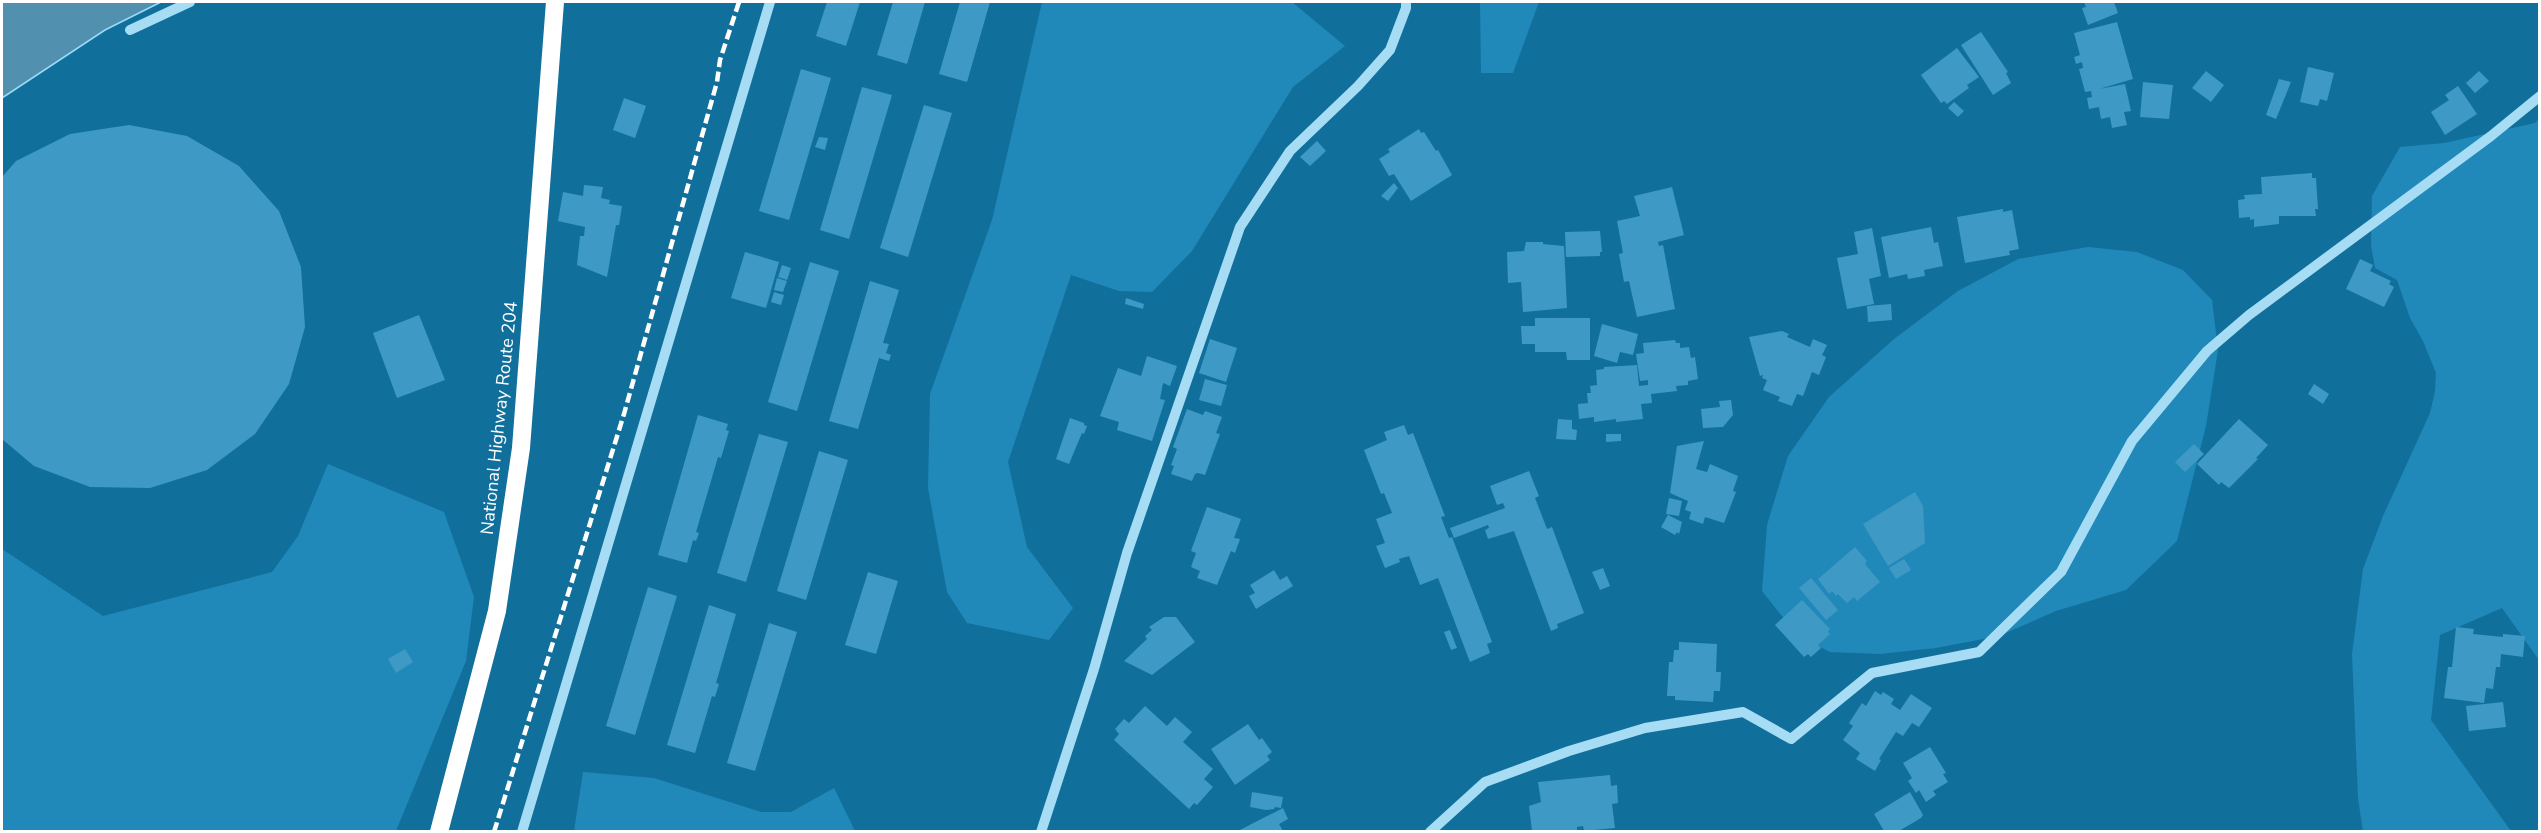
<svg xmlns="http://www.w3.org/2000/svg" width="2541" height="833" font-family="'Nunito Sans',sans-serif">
	<rect width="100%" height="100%" fill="#116f9c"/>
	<g fill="#2089b9">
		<polygon points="1042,2 1292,2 1345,46 1293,87 1192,251 1152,292 1119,291 1071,275 1008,462 1027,547 1073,608 1049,640 967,623 947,592 928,488 930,394 992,220"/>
		<polygon points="1480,2 1539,2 1513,73 1481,73"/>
		<polygon points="2539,119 2539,660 2502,608 2440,635 2431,720 2511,831 2363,832 2358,798 2352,654 2363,569 2383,516 2430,413 2435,391 2436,373 2423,341 2410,318 2397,280 2375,268 2371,245 2372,196 2400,147 2444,143 2535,123"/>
		<polygon points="2088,247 2137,252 2183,270 2212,300 2218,350 2206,426 2177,541 2126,590 2056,611 1999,636 1936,648 1880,654 1830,652 1797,635 1762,591 1767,525 1788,456 1829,397 1894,339 1958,291 2018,259"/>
		<polygon points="328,464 444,512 474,597 466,661 396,831 2,831 2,549 103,616 272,572 298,536"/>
		<polygon points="583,772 654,778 761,812 791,812 834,788 855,831 574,831"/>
	</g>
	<polygon fill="#5191af" stroke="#98dbf7" stroke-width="1.5" points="2,2 161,2 105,30 2,98"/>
	<g fill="#3e9ac5">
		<polygon points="827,2 860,2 846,46 816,36"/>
		<polygon points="893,2 925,2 907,64 877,55"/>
		<polygon points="960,2 990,2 967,82 939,74"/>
		<polygon points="2084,2 2114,2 2118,13 2088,25 2082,8 2086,7"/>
		<polygon points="2117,22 2133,79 2099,89 2125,84 2131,111 2124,112 2127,125 2112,128 2110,117 2101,119 2099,107 2089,109 2087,98 2092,97 2091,91 2085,92 2079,69 2083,68 2082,62 2076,64 2074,57 2080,55 2074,33"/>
		<polygon points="1981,32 2008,72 2006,73 2011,83 1993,95 1961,45"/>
		<polygon points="1957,48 1979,77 1967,85 1969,88 1947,104 1944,101 1941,103 1921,75"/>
		<polygon points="2308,67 2334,73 2327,101 2320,99 2318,106 2300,102"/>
		<polygon points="801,69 831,78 789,220 759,211"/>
		<polygon points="2206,71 2224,85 2211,102 2192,88"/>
		<polygon points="2479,71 2489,81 2475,93 2466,83"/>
		<polygon points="2279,79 2291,82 2276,119 2266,115"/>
		<polygon points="2143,82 2173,85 2169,119 2140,117"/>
		<polygon points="2458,86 2477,114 2445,135 2431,112 2449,100 2445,95"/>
		<polygon points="862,87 892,95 849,239 820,230"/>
		<polygon points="624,98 646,106 635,138 613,130"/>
		<polygon points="1954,102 1964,111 1958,117 1948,108"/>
		<polygon points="924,105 952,113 908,257 880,248"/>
		<polygon points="129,125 187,136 239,166 279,211 301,267 305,327 289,384 255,434 207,470 150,488 90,487 34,466 2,439 2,177 16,161 70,134"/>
		<polygon points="1419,129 1421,133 1424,132 1436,151 1438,150 1452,175 1411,201 1394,174 1389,176 1379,159 1390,152 1388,149"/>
		<polygon points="819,137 828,138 825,150 815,147"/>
		<polygon points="1317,141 1326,151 1310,166 1300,157"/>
		<polygon points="2312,173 2312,178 2316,178 2318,209 2315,209 2316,216 2279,216 2279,224 2254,227 2254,219 2250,220 2250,217 2239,218 2238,200 2245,199 2244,195 2262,194 2261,177"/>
		<polygon points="1394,183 1398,188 1388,201 1381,196"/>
		<polygon points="584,185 603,187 601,198 610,200 609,204 622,206 619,225 616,225 607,277 577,265 580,236 584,236 585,227 558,221 563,192 583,196"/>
		<polygon points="1672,187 1684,235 1658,242 1659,246 1663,245 1675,309 1637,317 1629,281 1624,282 1619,254 1623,253 1617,221 1640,216 1634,196"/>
		<polygon points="2003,209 2003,212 2012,210 2019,249 2009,251 2010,255 1965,263 1957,217"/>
		<polygon points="1931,227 1934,243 1938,242 1943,266 1924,270 1925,276 1908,279 1907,274 1889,278 1881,237"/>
		<polygon points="1872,228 1881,276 1869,279 1874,304 1847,309 1837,258 1858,254 1854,232"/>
		<polygon points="1600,231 1602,252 1600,252 1600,256 1566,257 1565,232"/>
		<polygon points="1526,242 1543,242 1543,244 1564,246 1567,308 1523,312 1521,282 1508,283 1507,252 1524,251"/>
		<polygon points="745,252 779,262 766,308 731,298"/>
		<polygon points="2360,259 2373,265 2370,271 2391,281 2389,284 2394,287 2384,307 2346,289"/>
		<polygon points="810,262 839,271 797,411 768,402"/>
		<polygon points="782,265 791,268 787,280 778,277"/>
		<polygon points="777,278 787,281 783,292 774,290"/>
		<polygon points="870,281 899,290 883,343 889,344 886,353 891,355 889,361 879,358 858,429 829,421"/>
		<polygon points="774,292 784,295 781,305 771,302"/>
		<polygon points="1126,298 1144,304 1143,309 1125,304"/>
		<polygon points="1891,304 1892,320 1868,322 1867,306"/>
		<polygon points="419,315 445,380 397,398 373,333"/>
		<polygon points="1535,318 1590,318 1590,360 1567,360 1566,352 1535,352 1535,344 1522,344 1521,326 1535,326"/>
		<polygon points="1602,324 1638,334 1633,355 1620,352 1617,363 1594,356"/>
		<polygon points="1782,331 1789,334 1787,337 1810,347 1813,339 1827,345 1822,355 1826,357 1819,375 1812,372 1803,396 1797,394 1792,406 1778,401 1780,397 1763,390 1767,380 1762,378 1763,375 1760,376 1749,337"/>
		<polygon points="1210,339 1237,348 1226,382 1199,373"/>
		<polygon points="1675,340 1676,343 1680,343 1680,348 1689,347 1691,358 1695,357 1698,379 1688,381 1688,385 1676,386 1677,391 1651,394 1652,403 1641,404 1643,419 1616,422 1616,419 1594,422 1594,417 1579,419 1578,404 1588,403 1587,393 1591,393 1590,386 1597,385 1596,370 1604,369 1604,367 1637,365 1639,386 1648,385 1648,380 1640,381 1636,354 1644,353 1643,343"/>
		<polygon points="1147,356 1177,366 1170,386 1163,383 1160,399 1165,400 1152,441 1117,430 1119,422 1100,416 1118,368 1141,376"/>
		<polygon points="1205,379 1227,385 1221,406 1199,400"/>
		<polygon points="2314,384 2329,394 2323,404 2308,394"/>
		<polygon points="1731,400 1733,415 1723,427 1703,428 1701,409 1720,407 1719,401"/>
		<polygon points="1187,409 1203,415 1205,411 1222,417 1216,433 1220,434 1205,475 1198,473 1195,474 1192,481 1171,474 1174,466 1171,465 1177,449 1173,447"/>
		<polygon points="698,415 728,424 726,430 729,431 721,458 718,457 696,532 699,533 696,541 693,540 687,563 658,555"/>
		<polygon points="1070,418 1084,423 1084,425 1087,426 1084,434 1082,433 1069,464 1056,459"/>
		<polygon points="1558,419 1572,420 1572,429 1577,430 1576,440 1556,439"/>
		<polygon points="2239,419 2268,445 2256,458 2258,459 2229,488 2221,482 2219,485 2197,464"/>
		<polygon points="1404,425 1408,435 1413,433 1445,516 1441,517 1449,538 1452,537 1492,642 1487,644 1490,653 1470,662 1438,578 1420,585 1409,556 1399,559 1400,562 1385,568 1376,546 1385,543 1376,519 1392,513 1384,493 1381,494 1364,450 1387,440 1384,432"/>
		<polygon points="759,434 788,442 746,582 717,573"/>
		<polygon points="1606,434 1621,434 1621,441 1606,442"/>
		<polygon points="1704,441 1696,469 1707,472 1710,464 1738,476 1733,491 1736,492 1724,523 1705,517 1703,524 1689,519 1691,512 1685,510 1688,501 1670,493 1677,446"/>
		<polygon points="2194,444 2204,454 2185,472 2175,462"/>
		<polygon points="819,451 848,460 806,600 777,591"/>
		<polygon points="1529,471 1539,496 1535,498 1547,529 1552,527 1584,613 1557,624 1558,628 1551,631 1514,531 1488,539 1485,530 1489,528 1488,525 1454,538 1450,528 1505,508 1503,503 1497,505 1490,486"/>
		<polygon points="1915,492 1923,506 1925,543 1888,566 1863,524"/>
		<polygon points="1669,498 1682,501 1679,516 1666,514"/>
		<polygon points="1207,507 1241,519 1234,538 1240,539 1235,553 1231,551 1217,585 1197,578 1200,571 1191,567 1196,553 1191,551"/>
		<polygon points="1668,515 1682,522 1679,534 1677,532 1675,535 1661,527"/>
		<polygon points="1855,547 1867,561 1865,564 1880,582 1857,601 1854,597 1847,603 1838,594 1836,596 1832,591 1829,594 1818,579"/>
		<polygon points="1904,559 1911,570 1896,579 1889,568"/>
		<polygon points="1603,568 1610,586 1600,590 1592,572"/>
		<polygon points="1274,570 1280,580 1287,576 1293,586 1256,609 1249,596 1255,593 1250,585"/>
		<polygon points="868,572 898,581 876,654 845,645"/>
		<polygon points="1811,578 1838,610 1826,620 1799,588"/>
		<polygon points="648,587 677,596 635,735 606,726"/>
		<polygon points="1802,600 1830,629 1828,632 1830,634 1818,645 1821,648 1811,657 1808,654 1804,657 1775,625"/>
		<polygon points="709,605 736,614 716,683 719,684 715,697 712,696 695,753 667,745"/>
		<polygon points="1164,617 1176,617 1195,642 1152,675 1124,661 1147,639 1145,636 1152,630 1149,627"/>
		<polygon points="769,623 797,632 755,771 727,763"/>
		<polygon points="2456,627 2474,629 2473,634 2503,637 2503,634 2525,636 2523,657 2501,654 2500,667 2496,667 2493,689 2486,688 2484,703 2444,698 2448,667 2452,667"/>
		<polygon points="1450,630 1457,648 1451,650 1444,632"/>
		<polygon points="1679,642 1717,644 1716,672 1721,672 1720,691 1714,691 1713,702 1675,700 1675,696 1667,696 1669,662 1673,662 1674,650 1679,650"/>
		<polygon points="405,649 413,662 396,673 388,659"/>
		<polygon points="1875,691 1881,695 1883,692 1894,699 1891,704 1900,710 1911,694 1932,708 1919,727 1912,723 1903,736 1896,732 1879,759 1881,760 1875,771 1856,759 1860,753 1843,740 1853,726 1849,723 1862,703 1866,706"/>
		<polygon points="2503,702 2506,727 2469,731 2466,706"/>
		<polygon points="1145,706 1167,726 1175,717 1192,732 1183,742 1213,769 1204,779 1213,787 1197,805 1194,803 1189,809 1114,740 1119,734 1115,729 1124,719 1129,723"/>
		<polygon points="1248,724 1259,740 1262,738 1272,752 1267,756 1270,760 1235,785 1211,749"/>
		<polygon points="1930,747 1946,773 1943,774 1948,782 1933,791 1936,795 1926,802 1919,790 1916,793 1908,781 1912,778 1903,763"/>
		<polygon points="1610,775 1611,786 1617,785 1618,803 1612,804 1615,828 1584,831 1583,826 1577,827 1577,831 1532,831 1529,806 1541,802 1538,782"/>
		<polygon points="1252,792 1283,797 1281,808 1275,807 1274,809 1266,810 1250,807"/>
		<polygon points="1910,792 1923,815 1921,818 1899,831 1884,831 1874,814"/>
		<polygon points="1283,808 1288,819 1279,824 1283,831 1238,831"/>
	</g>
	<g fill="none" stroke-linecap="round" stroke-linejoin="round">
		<g stroke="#a6dcf4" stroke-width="10">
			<polyline points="130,30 190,2"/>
			<polyline points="522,832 770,2"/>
			<polyline points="1041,832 1094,669 1127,553 1240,227 1290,151 1358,86 1390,50 1406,8 1406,2"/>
			<polyline points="1430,832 1485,782 1569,751 1645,728 1743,712 1791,739 1872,673 1979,652 2061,572 2132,441 2207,351 2249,315 2491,136 2540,96"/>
		</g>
		<polyline stroke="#fff" stroke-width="18" points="439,832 497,611 521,448 555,2"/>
		<polyline stroke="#fff" stroke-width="4.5" stroke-dasharray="10 4.5" stroke-linecap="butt" points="494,832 624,414 717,82 720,60 739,2"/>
	</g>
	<g text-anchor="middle" stroke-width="4.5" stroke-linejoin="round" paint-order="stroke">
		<g font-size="18" fill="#fff" stroke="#116f9c">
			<text transform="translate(499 418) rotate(-84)" y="6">National Highway Route 204</text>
		</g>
	</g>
	<rect width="2541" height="833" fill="none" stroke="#ffffff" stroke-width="6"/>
</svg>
